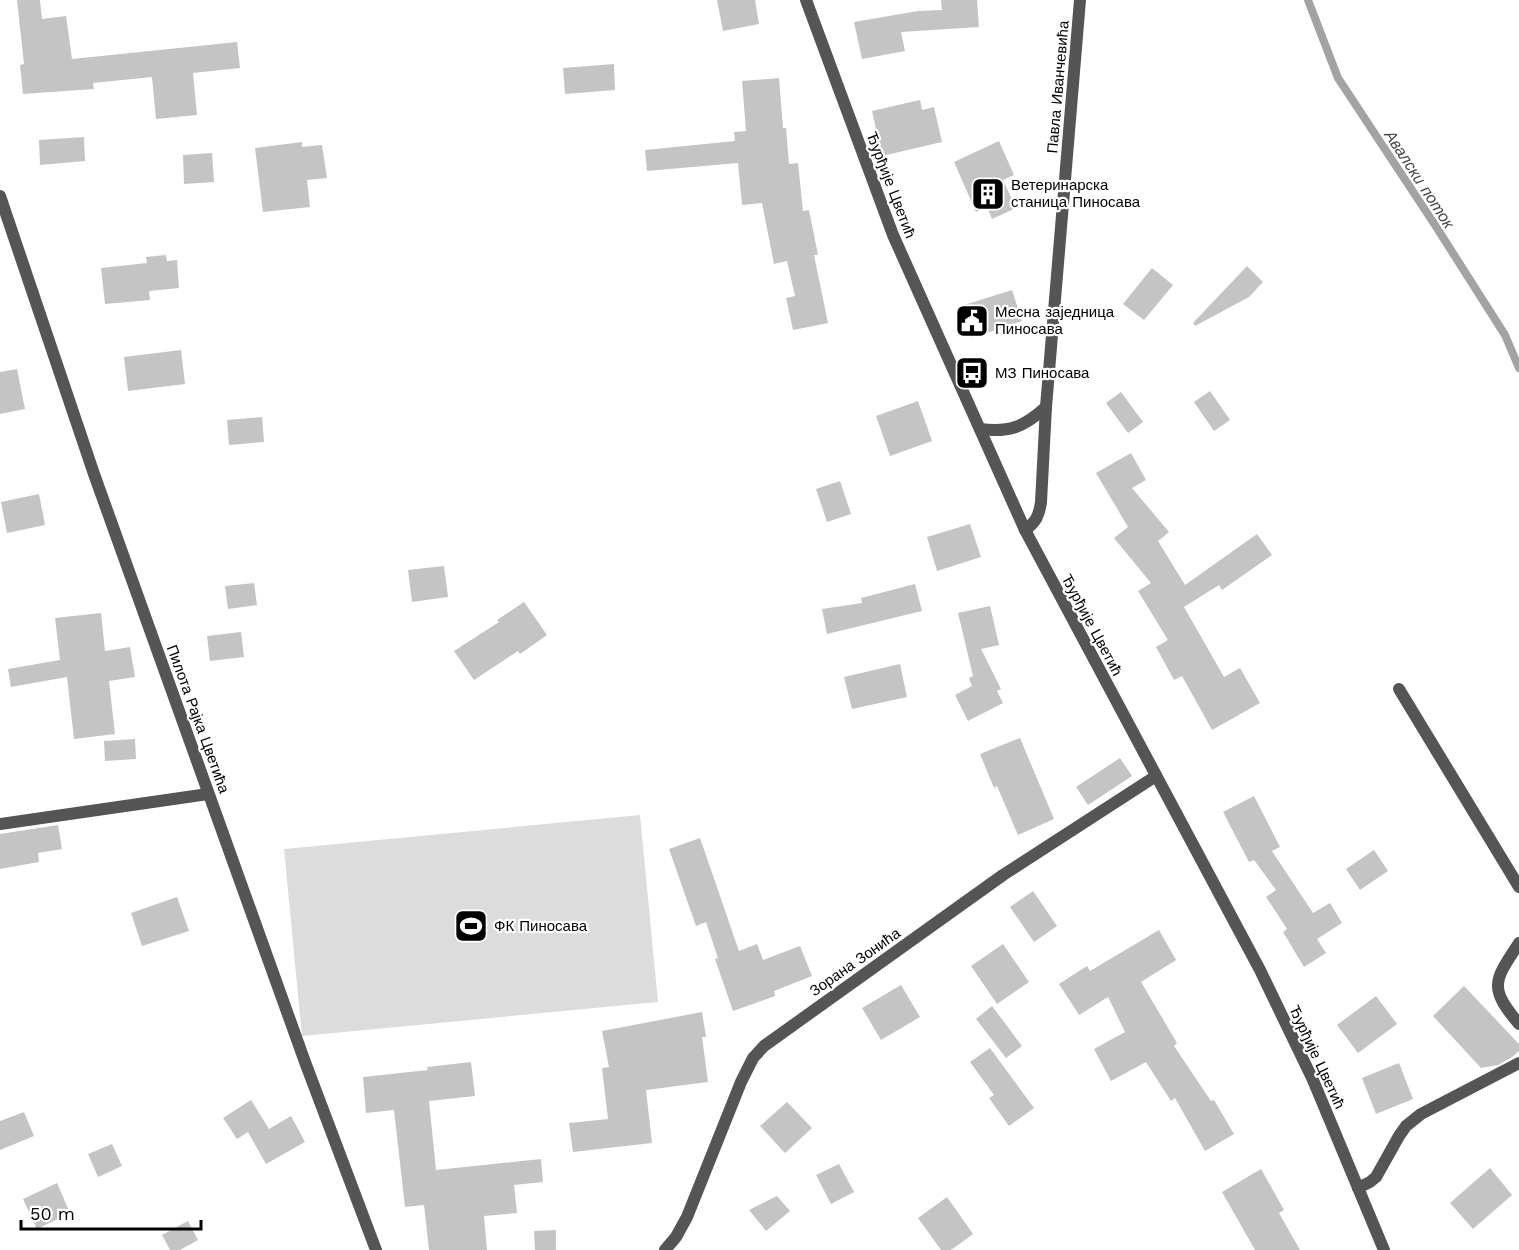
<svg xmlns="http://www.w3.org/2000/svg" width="1519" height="1250" font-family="'Work Sans',sans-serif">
	<rect width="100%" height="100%" fill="#fff"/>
	<polygon fill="#dcdcdc" points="640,815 658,1002 302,1036 284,849"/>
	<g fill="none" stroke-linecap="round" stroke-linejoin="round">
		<polyline stroke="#a3a3a3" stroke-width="8" points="1308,0 1338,78 1435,225 1505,335 1519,368"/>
	</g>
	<g fill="#c4c4c4">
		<polygon points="17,0 40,0 42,19 66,16 72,59 237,42 240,68 193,73 197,115 156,119 152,77 93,83 94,89 23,94 20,65 24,64"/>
		<polygon points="717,0 755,0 759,24 723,31"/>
		<polygon points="941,0 977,0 979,27 901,32 905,51 862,59 854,22 918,11 942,10"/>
		<polygon points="614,64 615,90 565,94 563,68"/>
		<polygon points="779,78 783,128 786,128 789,164 798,163 803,211 809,210 818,255 814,255 828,323 793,330 786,298 795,296 787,261 774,264 762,203 742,205 738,163 647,171 645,150 735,141 734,132 746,131 742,81"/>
		<polygon points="920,100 922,110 934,107 942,142 882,156 872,111"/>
		<polygon points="84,137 85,161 40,165 39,140"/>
		<polygon points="999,141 1014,175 1003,180 1016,208 992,219 987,207 976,212 954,162"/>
		<polygon points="302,142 302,147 322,145 327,178 307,180 310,207 263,212 255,148"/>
		<polygon points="212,153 214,182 184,184 183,155"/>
		<polygon points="166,255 167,261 177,260 179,288 149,291 150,300 105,304 101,268 147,263 146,257"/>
		<polygon points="1247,266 1263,282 1249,297 1195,326 1193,323"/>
		<polygon points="1152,268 1173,285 1144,320 1123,304"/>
		<polygon points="1012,290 1022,321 972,338 961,306"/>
		<polygon points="181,350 185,384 128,391 124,357"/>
		<polygon points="17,369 25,409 0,414 0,372"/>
		<polygon points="1210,391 1230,420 1214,431 1194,402"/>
		<polygon points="1121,392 1143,422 1128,433 1106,403"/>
		<polygon points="918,401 932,441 890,456 876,416"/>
		<polygon points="262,417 264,442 229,445 227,420"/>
		<polygon points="1131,453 1146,480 1132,488 1169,532 1158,541 1185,585 1257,534 1272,555 1222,590 1219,585 1184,607 1224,677 1240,668 1260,703 1212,730 1182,676 1174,680 1156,647 1168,640 1138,591 1151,583 1114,538 1128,527 1096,473"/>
		<polygon points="840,481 851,514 827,522 816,489"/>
		<polygon points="39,494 45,525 7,533 1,502"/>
		<polygon points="970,524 981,557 937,571 927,537"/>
		<polygon points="444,566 448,597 412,602 408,570"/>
		<polygon points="254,583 257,605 228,609 225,586"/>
		<polygon points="915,584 922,611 827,634 822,609 862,603 861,598"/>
		<polygon points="524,602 547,635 520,654 518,651 474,680 454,651 499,622 497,620"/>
		<polygon points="990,606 999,645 981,649 1001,689 997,691 1003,703 968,721 955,695 972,686 969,678 973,676 958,613"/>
		<polygon points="101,613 105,651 130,647 135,677 109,681 115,734 74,739 67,677 11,687 8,669 60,660 55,618"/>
		<polygon points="241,632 244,657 210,661 207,636"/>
		<polygon points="900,664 907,697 852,709 844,677"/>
		<polygon points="1020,738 1054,819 1018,835 997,786 994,788 980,754"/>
		<polygon points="135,739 136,759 105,761 104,741"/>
		<polygon points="1120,758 1132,776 1088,805 1076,787"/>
		<polygon points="1254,796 1280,847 1272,851 1313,913 1330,903 1342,923 1317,939 1326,953 1304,967 1283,932 1287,929 1266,897 1276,890 1254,860 1249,862 1223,812"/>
		<polygon points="58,825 62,849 38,853 39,862 0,869 0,834"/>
		<polygon points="700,838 739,951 757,944 763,960 800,946 812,976 774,991 775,996 733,1011 715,959 718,958 706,922 696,926 669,849"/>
		<polygon points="1374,850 1388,871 1360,890 1346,869"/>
		<polygon points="1033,891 1057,926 1034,942 1010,907"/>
		<polygon points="177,897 189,931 142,946 131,913"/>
		<polygon points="1159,930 1176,960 1141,982 1177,1043 1174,1046 1211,1101 1214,1100 1234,1134 1205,1151 1175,1098 1171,1101 1146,1062 1111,1081 1094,1049 1125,1032 1108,997 1079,1015 1059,984 1087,966 1090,971"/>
		<polygon points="1003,944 1029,982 997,1004 971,966"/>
		<polygon points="901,985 920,1017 881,1040 862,1008"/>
		<polygon points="1464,986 1519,1044 1519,1051 1512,1057 1498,1065 1481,1068 1433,1016"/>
		<polygon points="1376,996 1397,1024 1358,1053 1337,1025"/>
		<polygon points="992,1006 1022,1046 1006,1058 976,1019"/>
		<polygon points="702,1012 706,1037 702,1037 708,1082 646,1090 652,1143 573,1152 569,1123 608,1119 602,1068 609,1067 602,1031"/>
		<polygon points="990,1048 1034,1108 1009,1126 989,1098 994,1095 970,1062"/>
		<polygon points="471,1062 475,1096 429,1101 436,1170 541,1159 543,1182 514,1185 517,1213 484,1216 487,1250 429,1250 424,1205 405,1207 394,1110 366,1113 363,1077 428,1070 427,1067"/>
		<polygon points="1399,1063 1413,1099 1376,1114 1362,1078"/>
		<polygon points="251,1100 269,1129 291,1116 305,1142 266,1164 248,1132 237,1139 223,1118"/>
		<polygon points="787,1102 812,1128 785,1153 760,1126"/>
		<polygon points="24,1112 34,1136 0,1150 0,1121"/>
		<polygon points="112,1144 122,1166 98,1177 88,1154"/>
		<polygon points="839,1164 854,1192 831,1204 816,1175"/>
		<polygon points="1490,1168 1512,1195 1473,1229 1450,1203"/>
		<polygon points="1261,1169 1284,1210 1279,1213 1300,1250 1255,1250 1222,1192"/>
		<polygon points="57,1183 70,1213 37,1229 23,1199"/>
		<polygon points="777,1196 790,1211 766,1231 749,1210"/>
		<polygon points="947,1197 973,1234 951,1250 941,1250 918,1218"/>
		<polygon points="188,1221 198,1240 180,1250 170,1250 162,1235"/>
		<polygon points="556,1230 556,1250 535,1250 534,1231"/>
	</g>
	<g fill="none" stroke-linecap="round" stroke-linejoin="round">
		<g stroke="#555" stroke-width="12">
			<polyline points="1399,689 1519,887"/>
			<polyline points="0,824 208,794"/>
			<path d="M1519 943C1494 981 1488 987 1519 1024"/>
			<polyline points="1358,1188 1370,1182 1376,1177 1399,1136 1406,1126 1421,1114 1519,1063"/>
		</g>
		<g stroke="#555" stroke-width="12">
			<polyline points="0,196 94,474 305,1062 376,1250"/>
			<path d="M980 429C1009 433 1024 427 1046 407"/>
			<path d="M1025 530C1036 522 1039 516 1041 502L1046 407 1080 0"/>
			<polyline points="665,1250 676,1237 687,1217 741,1082 753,1058 764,1046 1003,875 1156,776"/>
		</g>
		<polyline stroke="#555" stroke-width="12" points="806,0 893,235 1025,530 1260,970 1313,1080 1384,1250"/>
	</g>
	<defs>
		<g id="building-square" transform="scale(1.725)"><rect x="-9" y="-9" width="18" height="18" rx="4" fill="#000" stroke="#fff"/><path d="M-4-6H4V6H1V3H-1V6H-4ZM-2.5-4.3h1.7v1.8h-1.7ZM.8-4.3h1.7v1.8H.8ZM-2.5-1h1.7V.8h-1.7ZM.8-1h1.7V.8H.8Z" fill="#fff"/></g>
		<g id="civic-square" transform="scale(1.725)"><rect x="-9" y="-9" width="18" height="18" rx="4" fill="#000" stroke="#fff"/><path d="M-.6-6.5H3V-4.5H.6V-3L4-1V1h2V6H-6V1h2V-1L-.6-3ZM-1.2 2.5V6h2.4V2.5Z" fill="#fff"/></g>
		<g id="bus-square" transform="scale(1.725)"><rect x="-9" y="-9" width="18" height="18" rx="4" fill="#000" stroke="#fff"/><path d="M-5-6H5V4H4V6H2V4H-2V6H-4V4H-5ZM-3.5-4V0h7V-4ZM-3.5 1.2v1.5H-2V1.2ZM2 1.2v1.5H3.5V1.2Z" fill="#fff"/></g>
		<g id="stadium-square" transform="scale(1.725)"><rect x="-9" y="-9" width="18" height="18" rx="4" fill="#000" stroke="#fff"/><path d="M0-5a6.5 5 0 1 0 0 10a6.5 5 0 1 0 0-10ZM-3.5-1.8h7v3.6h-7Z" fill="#fff"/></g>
	</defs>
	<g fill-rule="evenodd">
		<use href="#building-square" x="988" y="194"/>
		<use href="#civic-square" x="972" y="321"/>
		<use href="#bus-square" x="972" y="373"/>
		<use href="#stadium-square" x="471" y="926"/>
	</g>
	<g text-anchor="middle" stroke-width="4.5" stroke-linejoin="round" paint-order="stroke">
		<g font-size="15" fill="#000" stroke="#fff">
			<text transform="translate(1058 87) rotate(-85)" y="5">Павла Иванчевића</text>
			<text transform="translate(891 185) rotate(69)" y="5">Ђурђије Цветић</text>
			<text transform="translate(1092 625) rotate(62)" y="5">Ђурђије Цветић</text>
			<text transform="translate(198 719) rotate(70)" y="5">Пилота Рајка Цветића</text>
			<text transform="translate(855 962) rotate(-35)" y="5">Зорана Зонића</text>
			<text transform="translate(1317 1057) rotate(65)" y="5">Ђурђије Цветић</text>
		</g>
		<g font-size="15" fill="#000" stroke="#fff" text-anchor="start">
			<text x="1011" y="190">Ветеринарска<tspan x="1011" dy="17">станица Пиносава</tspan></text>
			<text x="995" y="317">Месна заједница<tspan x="995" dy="17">Пиносава</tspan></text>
			<text x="995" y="378">МЗ Пиносава</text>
			<text x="494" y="931">ФК Пиносава</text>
		</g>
		<g font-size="16" font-style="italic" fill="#444" stroke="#fff">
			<text transform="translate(1420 179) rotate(57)" y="6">Авалски поток</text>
		</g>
	</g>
	<path d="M21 1220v9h180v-9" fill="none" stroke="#000000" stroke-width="3"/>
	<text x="30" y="1220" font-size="18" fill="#000000" stroke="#ffffff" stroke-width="4.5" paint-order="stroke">50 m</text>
</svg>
